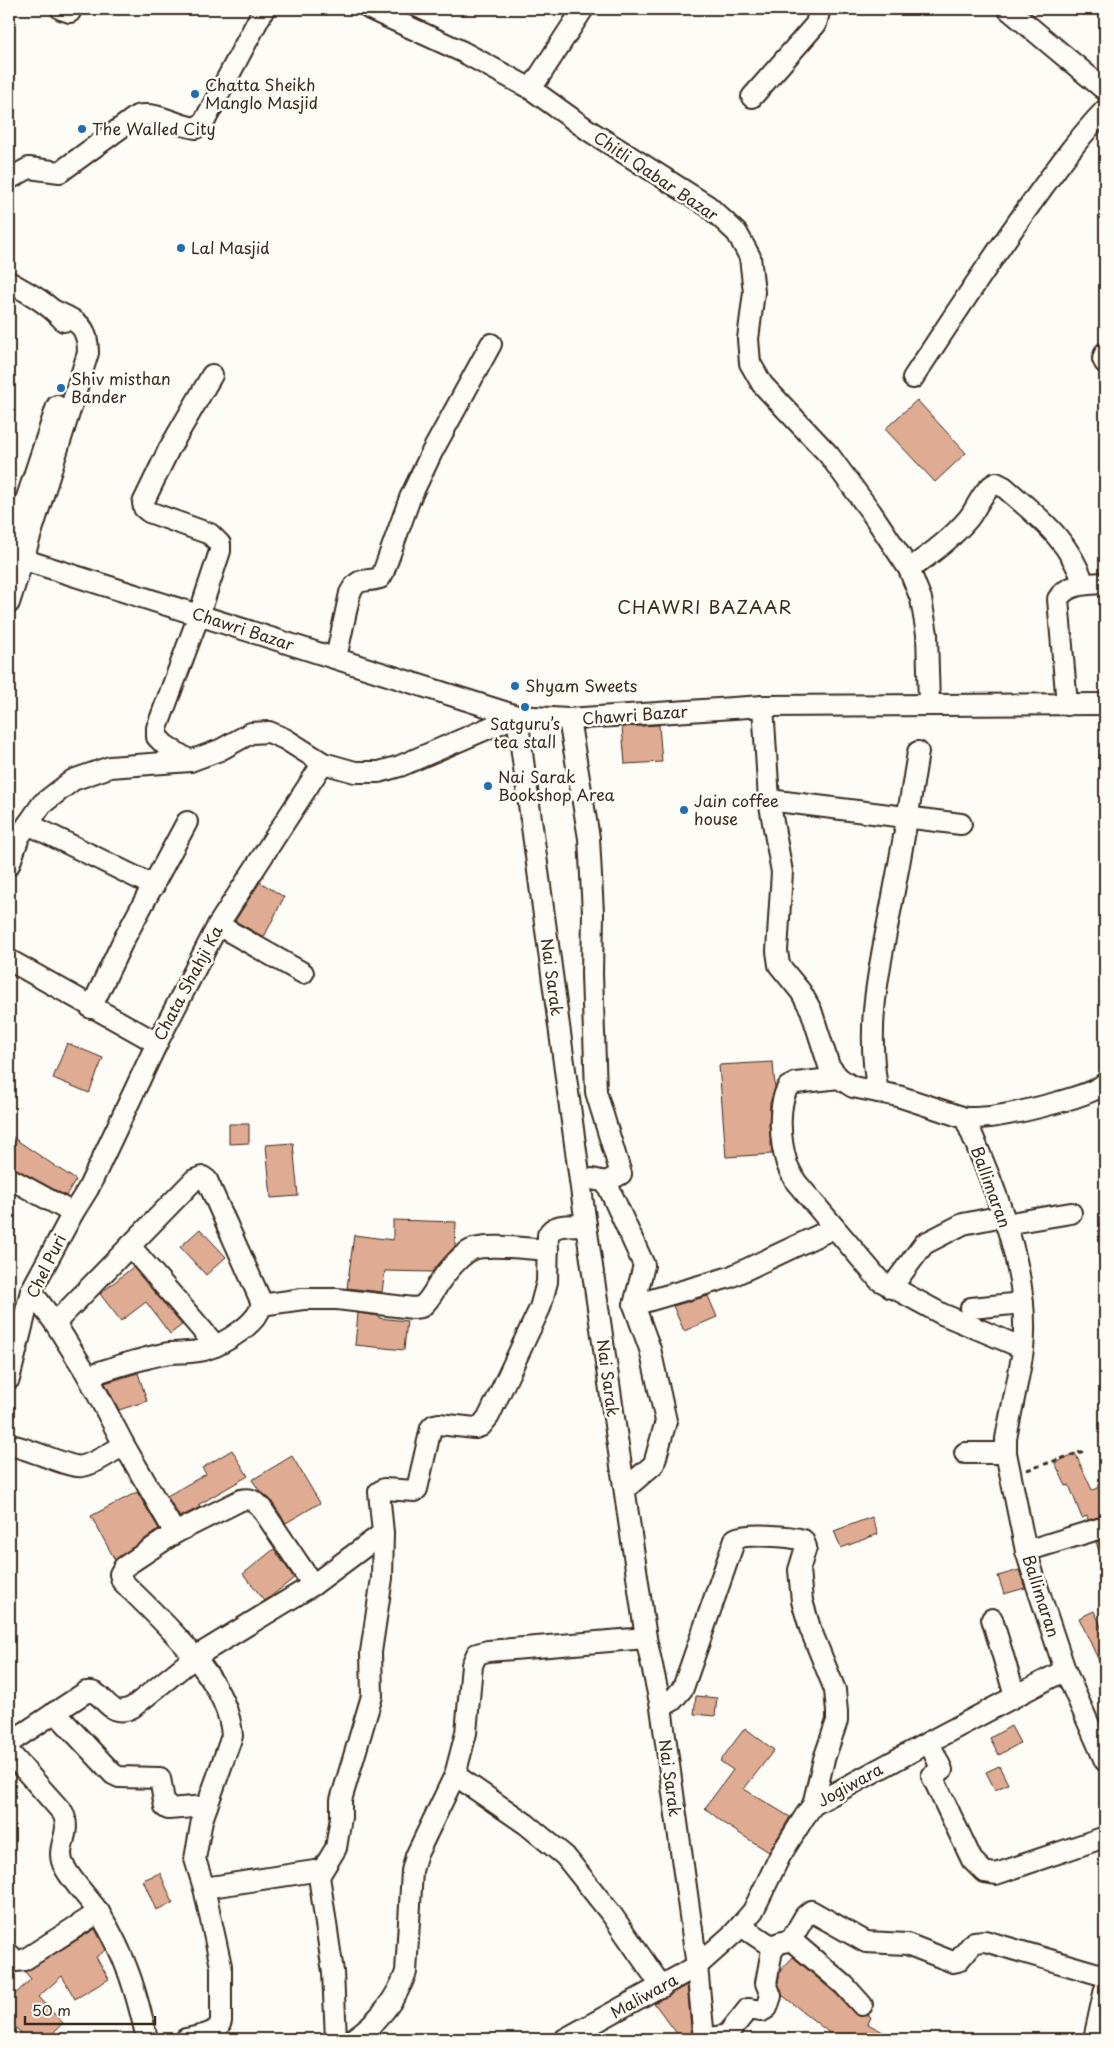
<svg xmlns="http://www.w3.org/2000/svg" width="1114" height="2048" font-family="'Playpen Sans',sans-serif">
	<rect width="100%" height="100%" fill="#fdfcf7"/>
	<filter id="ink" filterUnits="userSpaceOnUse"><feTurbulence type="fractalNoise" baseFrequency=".02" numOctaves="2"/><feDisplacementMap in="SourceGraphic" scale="10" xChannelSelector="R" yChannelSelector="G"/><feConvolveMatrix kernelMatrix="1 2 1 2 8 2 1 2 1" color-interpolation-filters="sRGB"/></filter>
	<g filter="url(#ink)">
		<g fill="#dfab93" stroke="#3b2a1e">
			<polygon points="917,400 966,453 935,482 885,429"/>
			<polygon points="659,725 662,762 625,764 622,727"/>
			<polygon points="260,882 284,897 264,937 235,921"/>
			<polygon points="67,1043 103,1058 89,1093 53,1078"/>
			<polygon points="773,1062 775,1088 770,1103 769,1124 772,1154 726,1157 719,1065"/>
			<polygon points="229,1124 249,1124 249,1143 229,1144"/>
			<polygon points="9,1135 76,1180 66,1196 9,1165"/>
			<polygon points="293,1143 298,1196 271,1198 266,1145"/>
			<polygon points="393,1220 456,1222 455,1246 432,1272 385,1271 382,1292 347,1288 354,1235 393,1240"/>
			<polygon points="200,1229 226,1257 206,1275 180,1247"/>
			<polygon points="133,1267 182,1325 170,1334 146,1302 121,1321 100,1294"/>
			<polygon points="708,1296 717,1317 684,1331 673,1306"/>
			<polygon points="358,1313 379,1316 379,1318 407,1321 404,1350 355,1345"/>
			<polygon points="138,1373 147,1401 119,1410 105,1383"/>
			<polygon points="232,1450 248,1476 198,1505 200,1507 180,1517 167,1496 206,1474 202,1468"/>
			<polygon points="1075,1453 1092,1490 1105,1485 1105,1515 1088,1520 1087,1516 1082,1518 1069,1485 1066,1486 1055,1463"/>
			<polygon points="292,1456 320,1503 286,1523 270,1499 259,1490 252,1480"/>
			<polygon points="137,1492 159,1529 115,1560 91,1516"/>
			<polygon points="872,1517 878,1534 841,1548 834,1531"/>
			<polygon points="1105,1539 1105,1563 1103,1563 1096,1542"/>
			<polygon points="274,1549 294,1578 265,1601 243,1574"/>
			<polygon points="1019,1570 1025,1588 1004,1594 998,1576"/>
			<polygon points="1094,1611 1105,1635 1105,1674 1079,1618"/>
			<polygon points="696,1696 717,1698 715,1716 694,1714"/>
			<polygon points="1011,1726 1020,1743 999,1755 990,1738"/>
			<polygon points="745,1728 774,1750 744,1789 790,1817 769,1852 726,1825 705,1808 733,1770 720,1761"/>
			<polygon points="999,1766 1008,1784 995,1790 986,1772"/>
			<polygon points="160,1873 173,1903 156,1910 143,1880"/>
			<polygon points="95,1929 106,1950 96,1957 109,1979 75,1999 62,1976 38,1997 63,2023 47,2039 27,2039 9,2021 9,2000 31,1979 25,1972"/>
			<polygon points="793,1957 836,1994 854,2013 859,2016 868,2015 871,2017 868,2024 896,2039 837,2039 782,1995 778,1982 780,1971"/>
			<polygon points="687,1985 692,2038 681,2039 654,2003"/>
		</g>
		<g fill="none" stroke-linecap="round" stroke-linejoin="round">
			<g stroke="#3b2a1e" stroke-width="24">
				<g id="minor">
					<polyline points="61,9 70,12"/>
					<polyline points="370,9 463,52 531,89 588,130 708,206 737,233 750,257 754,292 748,339 750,363 762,384 829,455 871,512 909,569 921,599 927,634 929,705"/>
					<polyline points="1008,9 1105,90"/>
					<polyline points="531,89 583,9"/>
					<polyline points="752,97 816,24 819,12 817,9"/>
					<path d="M9 179 29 168 60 172 137 116C158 111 176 126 196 128L204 122 264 9"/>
					<path d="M9 282C29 293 48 303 64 321"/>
					<polyline points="1105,353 1103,359 1105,363"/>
					<path d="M913 378C951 320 989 262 1030 205 1054 172 1077 139 1105 110"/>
					<polyline points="9,552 57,406"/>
					<polyline points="9,555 517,716 568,719 763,706 1105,704"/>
					<path d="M909 569C930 555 952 538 968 519 977 508 983 489 996 483L1004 487C1038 517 1069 539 1084 584"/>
					<path d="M9 603 88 353C88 325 78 322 55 311"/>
					<path d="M336 658 350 593C359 576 364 583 380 578L383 573 410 498 432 452 491 344"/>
					<path d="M1067 705 1058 599C1067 583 1089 584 1105 583"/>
					<path d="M763 706 769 800 782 872 777 951 779 965 801 992 811 1010 829 1066 839 1078 853 1087 898 1096 965 1118C995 1189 1031 1271 1023 1349 1019 1379 1011 1409 1006 1439V1453L1026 1551 1035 1580 1065 1670 1105 1761"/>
					<polyline points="569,719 589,838 593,913 592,974 596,1092 621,1174 606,1182"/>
					<polyline points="190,761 165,745 157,737 157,728 199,615 220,551 220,544 210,534 149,512 144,508 143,503 169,449 212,375"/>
					<polyline points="769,800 961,824"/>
					<polyline points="28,824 154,886"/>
					<polyline points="9,865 19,837 42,804 73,780 110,767 190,761 220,750 251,733 269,732 285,739 323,763 355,772 379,772 400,766 517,716 586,1225 646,1638 661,1707 697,1966 704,2039"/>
					<polyline points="218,925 303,973"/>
					<polyline points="9,960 157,1043"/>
					<polyline points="91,1008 123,941 187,822"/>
					<path d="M839 1078 796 1083 788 1087C777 1107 780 1142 787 1164 789 1170 793 1176 796 1182L879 1280 942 1314 1023 1348"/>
					<path d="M878 1092C865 1026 879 971 891 907 901 855 910 804 918 752"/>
					<path d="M965 1118C976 1118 987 1118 997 1116 1017 1113 1094 1096 1105 1083"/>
					<polyline points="9,1178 73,1213"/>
					<polyline points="592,1179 606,1182 644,1265 634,1305 650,1349 666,1421 654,1464 625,1489"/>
					<polyline points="1005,1224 1071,1213"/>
					<polyline points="130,1246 216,1346"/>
					<polyline points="891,1288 924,1244 963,1224 1003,1216"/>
					<polyline points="31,1291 55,1323 88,1376 124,1445 175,1533"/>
					<path d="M261 1305 303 1299H337L413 1308 421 1307C432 1299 435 1287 444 1276 451 1267 461 1255 471 1250 484 1243 532 1249 548 1250"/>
					<polyline points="634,1305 730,1277 834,1228"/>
					<polyline points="971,1308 1023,1303"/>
					<path d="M55 1323 194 1180 203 1177 207 1180 261 1301C264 1321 222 1345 204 1350 192 1353 181 1352 170 1353 162 1354 155 1356 147 1358 127 1363 108 1369 88 1376"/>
					<polyline points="9,1379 31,1291 73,1213 88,1189 157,1043 218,925 323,763"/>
					<path d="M9 1445C27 1447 71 1469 82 1466 97 1463 111 1452 124 1445"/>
					<polyline points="965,1453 1006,1453"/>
					<polyline points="1026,1551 1105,1527"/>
					<polyline points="992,1619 1015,1696"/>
					<path d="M661 1707 672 1701 683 1688 735 1539C746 1533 790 1536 803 1540L806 1547 799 1570 802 1601 810 1628 835 1690 837 1712V1721L824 1759 813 1805"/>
					<polyline points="55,1712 113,1774 119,1777 160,1778 165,1807 168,1809 207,1806"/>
					<polyline points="929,1742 942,1770 932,1776 972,1860 984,1872 996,1874 1105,1837"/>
					<path d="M9 1743 86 1692C105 1688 106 1721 133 1707L195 1657 313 1585 383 1533 379 1492 384 1489 415 1491 417 1489 431 1428 434 1425 439 1424 475 1428 481 1426 489 1416 540 1308 547 1282 548 1235C554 1222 574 1226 586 1225"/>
					<path d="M9 1752 63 1813C73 1835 53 1848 65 1868 74 1884 89 1898 100 1914 126 1956 136 1991 147 2039"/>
					<polyline points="455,1775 526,1824 565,1856 612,1915 662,1987"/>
					<polyline points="204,1888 321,1870"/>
					<polyline points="741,1926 774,1948"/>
					<polyline points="791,1940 844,1985 862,2005"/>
					<polyline points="9,1954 16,1961 24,1960 99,1912"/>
					<path d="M186 2039C198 2036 218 2035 221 2021V1966L204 1888 195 1859 202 1820 232 1736C229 1678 160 1620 122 1581L120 1574 124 1567 175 1533 241 1500C250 1498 253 1500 260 1506L313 1585"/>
					<polyline points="336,2039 333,1972 319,1876 336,1848 341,1817 341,1800 372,1696 371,1652 382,1578 383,1533"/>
					<path d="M353 2039C377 2023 397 1999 406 1972L412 1871 416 1856 455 1775 466 1733 472 1665 477 1654 488 1651 646 1638"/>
					<polyline points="565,2039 697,1966 734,1933 753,1911 780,1856 805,1816 813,1805 929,1742 1065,1670"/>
					<polyline points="704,2039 727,2035 748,2009 762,2011 767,2008 771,1996 766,1983 772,1950 779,1943 791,1940 805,1916 811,1911 866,1942 907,1944 953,1962 958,1961 974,1942 985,1941 1105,1976"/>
					<polyline points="1094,2039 1105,1989"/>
				</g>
			</g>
			<polyline stroke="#3b2a1e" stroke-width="3" stroke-dasharray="5 4" stroke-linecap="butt" points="1027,1470 1084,1451"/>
			<use href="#minor" stroke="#fdfcf7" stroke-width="20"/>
		</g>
	</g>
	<g fill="#1f6fb2" stroke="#fdfcf7" stroke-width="2">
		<circle cx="195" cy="94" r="5"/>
		<circle cx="82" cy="129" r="5"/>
		<circle cx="181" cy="248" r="5"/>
		<circle cx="61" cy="388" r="5"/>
		<circle cx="515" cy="686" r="5"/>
		<circle cx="525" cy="707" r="5"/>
		<circle cx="488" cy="786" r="5"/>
		<circle cx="684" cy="810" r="5"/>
	</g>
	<g text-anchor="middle" stroke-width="5" stroke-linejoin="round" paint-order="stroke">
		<g font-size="16" fill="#3b2a1e" stroke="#fdfcf7" text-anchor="start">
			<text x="205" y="91">Chatta Sheikh<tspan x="205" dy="18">Manglo Masjid</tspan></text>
			<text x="92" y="135">The Walled City</text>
			<text x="191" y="254">Lal Masjid</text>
			<text x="71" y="385">Shiv misthan<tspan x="71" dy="18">Bander</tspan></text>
			<text x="525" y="692">Shyam Sweets</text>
			<text x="525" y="730" text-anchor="middle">Satguru’s<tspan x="525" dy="18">tea stall</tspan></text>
			<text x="498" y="783">Nai Sarak<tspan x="498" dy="18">Bookshop Area</tspan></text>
			<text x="694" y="807">Jain coffee<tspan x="694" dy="18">house</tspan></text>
		</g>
		<g font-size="16" fill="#3b2a1e" stroke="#fdfcf7">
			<text transform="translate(656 176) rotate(34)" y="6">Chitli Qabar Bazar</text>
			<text transform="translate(243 629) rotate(18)" y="6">Chawri Bazar</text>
			<text transform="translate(635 715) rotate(-4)" y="6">Chawri Bazar</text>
			<text transform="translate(552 977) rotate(82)" y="6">Nai Sarak</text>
			<text transform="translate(188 983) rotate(-62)" y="6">Chata Shahji Ka</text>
			<text transform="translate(991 1187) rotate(70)" y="6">Ballimaran</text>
			<text transform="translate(46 1266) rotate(-64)" y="6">Chel Puri</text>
			<text transform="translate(608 1378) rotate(82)" y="6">Nai Sarak</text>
			<text transform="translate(1041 1596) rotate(72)" y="6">Ballimaran</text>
			<text transform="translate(670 1778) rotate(82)" y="6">Nai Sarak</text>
			<text transform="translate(850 1785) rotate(-29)" y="6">Jogiwara</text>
			<text transform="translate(644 1996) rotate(-29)" y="6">Maliwara</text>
		</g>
		<g font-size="18" letter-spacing="1" fill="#3b2a1e" stroke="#fdfcf7">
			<text x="705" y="614">CHAWRI BAZAAR</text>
		</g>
	</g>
	<rect width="1114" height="2048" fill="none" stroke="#fdfcf7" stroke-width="30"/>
	<rect x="15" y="15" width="1084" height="2018" fill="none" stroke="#3b2a1e" stroke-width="2" filter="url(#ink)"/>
	<path d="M25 2016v8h130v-8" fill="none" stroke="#3b2a1e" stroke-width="2.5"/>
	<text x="32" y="2016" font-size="15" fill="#3b2a1e" stroke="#fdfcf7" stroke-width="4" paint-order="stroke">50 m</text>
</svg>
